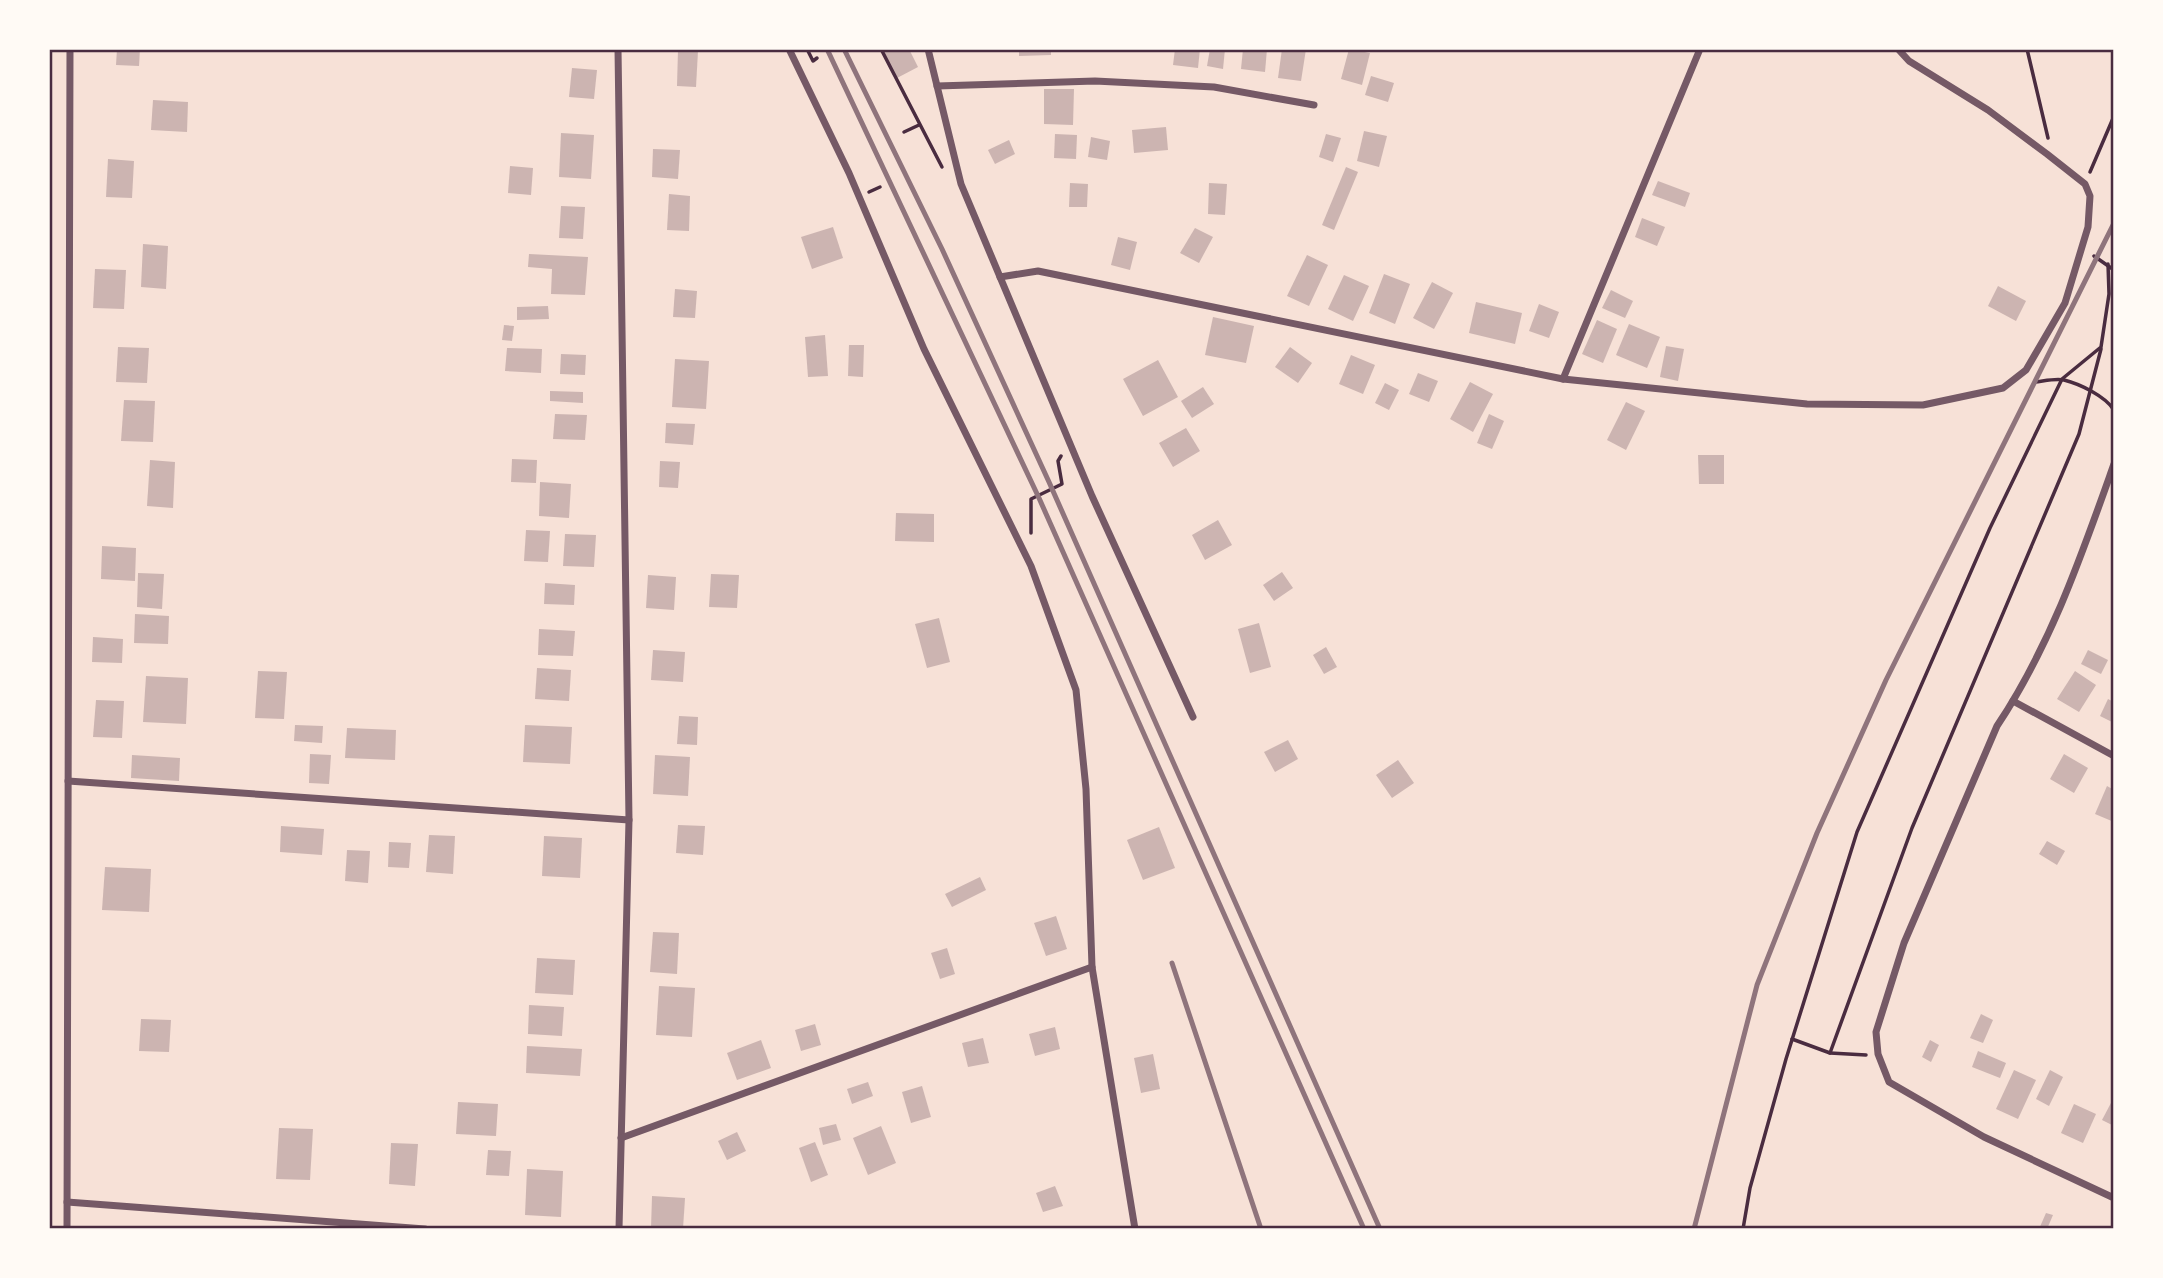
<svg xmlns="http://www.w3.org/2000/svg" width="2163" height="1278" font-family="Commissioner,sans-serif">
	<rect width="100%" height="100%" fill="#f7e1d7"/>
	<g fill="#ccb4b1">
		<polygon points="117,49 140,49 139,66 116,65"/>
		<polygon points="881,49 909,49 918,67 897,78"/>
		<polygon points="1019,49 1051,49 1051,55 1019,56"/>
		<polygon points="1175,49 1200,49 1198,68 1173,65"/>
		<polygon points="1210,49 1225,49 1223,69 1207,66"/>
		<polygon points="1243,49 1267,49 1265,72 1241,69"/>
		<polygon points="1282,49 1306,49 1301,81 1278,78"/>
		<polygon points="1349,49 1370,53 1362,85 1341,79"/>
		<polygon points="678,50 698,51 696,87 677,86"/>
		<polygon points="572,68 597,70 594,99 569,97"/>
		<polygon points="1371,76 1394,83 1388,102 1365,95"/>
		<polygon points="1044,89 1074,89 1073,125 1044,124"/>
		<polygon points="153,100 188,102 187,132 151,130"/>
		<polygon points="1166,127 1168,150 1134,153 1132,130"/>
		<polygon points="1364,131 1387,136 1379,167 1357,161"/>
		<polygon points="561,133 594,135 591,179 559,177"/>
		<polygon points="1055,134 1077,135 1076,159 1054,158"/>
		<polygon points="1326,134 1341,138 1333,162 1319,157"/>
		<polygon points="1091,137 1110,141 1107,160 1088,157"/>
		<polygon points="1009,140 1015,154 995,164 988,150"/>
		<polygon points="653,149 680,150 678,179 652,177"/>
		<polygon points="108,159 134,161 132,198 106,197"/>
		<polygon points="510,166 533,168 531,195 508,193"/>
		<polygon points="1346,167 1358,172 1334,230 1322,225"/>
		<polygon points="1658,181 1690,193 1685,207 1652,195"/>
		<polygon points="1070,183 1088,184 1087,207 1069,207"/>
		<polygon points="1209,183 1227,184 1225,215 1208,214"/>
		<polygon points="669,194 690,196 689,231 667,230"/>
		<polygon points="561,206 585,207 583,239 559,238"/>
		<polygon points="1642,218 1665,227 1657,246 1635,237"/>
		<polygon points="833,227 843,258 812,269 801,237"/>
		<polygon points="1195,228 1213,237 1199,263 1180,253"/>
		<polygon points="1118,237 1137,242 1130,270 1111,265"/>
		<polygon points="143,244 168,246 166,289 141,287"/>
		<polygon points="529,254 588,257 585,295 551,294 552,269 528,267"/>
		<polygon points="1307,255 1328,265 1309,306 1287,296"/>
		<polygon points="95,269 126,270 124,309 93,308"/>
		<polygon points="1384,274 1410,284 1395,324 1369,313"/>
		<polygon points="1344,275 1369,286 1353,321 1328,309"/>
		<polygon points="1432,282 1453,293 1434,329 1413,318"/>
		<polygon points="1998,286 2026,301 2016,321 1988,306"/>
		<polygon points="675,289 697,291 695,318 673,317"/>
		<polygon points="1611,290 1633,301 1625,318 1602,308"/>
		<polygon points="1476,302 1522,313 1515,344 1469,333"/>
		<polygon points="1539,304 1559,312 1549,338 1529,331"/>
		<polygon points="548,306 549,319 517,320 517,307"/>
		<polygon points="1213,317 1254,326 1246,363 1205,355"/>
		<polygon points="1597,320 1617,329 1603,363 1582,354"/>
		<polygon points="1629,324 1660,337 1647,368 1616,355"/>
		<polygon points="504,325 514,326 512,341 502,340"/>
		<polygon points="825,335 828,376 808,377 805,337"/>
		<polygon points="849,345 864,345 863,377 848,376"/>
		<polygon points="1666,346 1684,349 1678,381 1660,377"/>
		<polygon points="118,347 149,348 147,383 116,382"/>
		<polygon points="1290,347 1312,363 1298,383 1275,367"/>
		<polygon points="507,348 542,349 541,373 505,371"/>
		<polygon points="561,354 586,355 585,375 560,374"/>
		<polygon points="1351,355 1375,365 1363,394 1339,384"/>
		<polygon points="675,359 709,361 706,409 672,407"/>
		<polygon points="1158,360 1178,397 1143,416 1123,379"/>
		<polygon points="1418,373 1438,381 1429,402 1409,394"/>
		<polygon points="1470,382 1493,394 1473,432 1450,419"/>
		<polygon points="1385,383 1399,390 1389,410 1375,403"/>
		<polygon points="1203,387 1214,404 1192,418 1181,401"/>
		<polygon points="550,391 583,392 583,403 550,401"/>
		<polygon points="124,400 155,401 153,442 121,441"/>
		<polygon points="1626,402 1645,411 1626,450 1607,440"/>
		<polygon points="555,414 587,415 585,440 553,439"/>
		<polygon points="1489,414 1504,421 1492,449 1477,443"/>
		<polygon points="666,423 695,424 693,445 665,443"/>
		<polygon points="1186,428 1200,451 1173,467 1159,443"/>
		<polygon points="1698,455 1724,455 1724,484 1699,484"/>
		<polygon points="512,459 537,460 536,483 511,482"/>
		<polygon points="150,460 175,462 173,508 147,506"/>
		<polygon points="660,461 680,462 678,488 659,487"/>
		<polygon points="540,482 571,484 569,518 539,516"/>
		<polygon points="896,513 934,514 934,542 895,541"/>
		<polygon points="1218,520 1232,545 1205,560 1192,535"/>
		<polygon points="526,530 550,531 548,562 524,561"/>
		<polygon points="565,534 596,535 594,567 563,566"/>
		<polygon points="102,546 136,548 135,581 101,579"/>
		<polygon points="1282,572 1293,588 1274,601 1263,585"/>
		<polygon points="138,573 164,574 162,609 137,607"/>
		<polygon points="711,574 739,575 737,608 709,607"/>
		<polygon points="648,575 676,577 674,610 646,608"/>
		<polygon points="545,583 575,585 574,605 544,604"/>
		<polygon points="135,614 169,616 168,644 134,643"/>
		<polygon points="939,618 950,662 927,668 915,624"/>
		<polygon points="1259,623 1271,667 1250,673 1238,629"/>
		<polygon points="539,629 575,631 573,656 538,655"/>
		<polygon points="93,637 123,639 122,663 92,662"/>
		<polygon points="1326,647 1337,667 1324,674 1313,655"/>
		<polygon points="653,650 685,652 683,682 651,680"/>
		<polygon points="2088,650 2108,660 2101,674 2081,664"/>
		<polygon points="537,668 571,670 569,701 535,699"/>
		<polygon points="258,671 287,672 284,719 255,718"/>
		<polygon points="2075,671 2096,685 2079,712 2057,699"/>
		<polygon points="146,676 188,678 186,724 143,722"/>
		<polygon points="2108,699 2114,702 2114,723 2100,716"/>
		<polygon points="96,700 124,701 122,738 93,737"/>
		<polygon points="679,716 698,717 697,745 677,744"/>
		<polygon points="295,725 323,726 322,743 294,741"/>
		<polygon points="525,725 572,727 570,764 523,762"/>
		<polygon points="347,728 396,730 395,760 345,758"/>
		<polygon points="1288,740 1298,759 1275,772 1264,752"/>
		<polygon points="310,754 331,755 329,784 309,783"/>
		<polygon points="2064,754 2088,768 2074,793 2050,779"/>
		<polygon points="132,755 180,758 179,781 131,778"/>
		<polygon points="655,755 690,757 688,796 653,794"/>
		<polygon points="1398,760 1414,783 1392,798 1376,775"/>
		<polygon points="2107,786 2114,790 2114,822 2095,814"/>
		<polygon points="678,825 705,826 703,855 676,853"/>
		<polygon points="281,826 324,829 322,855 280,852"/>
		<polygon points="1159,827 1175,868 1143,880 1127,840"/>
		<polygon points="429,835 455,836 453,874 426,872"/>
		<polygon points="544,836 582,838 580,878 542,876"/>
		<polygon points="2047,841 2065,851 2057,865 2039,854"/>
		<polygon points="389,842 411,843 409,868 388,867"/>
		<polygon points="347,850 370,851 368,883 345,881"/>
		<polygon points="105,867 151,869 149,912 102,910"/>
		<polygon points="980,877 986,890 952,907 945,894"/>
		<polygon points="1056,916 1067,949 1046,956 1034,923"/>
		<polygon points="653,932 679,933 677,974 650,972"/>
		<polygon points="947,948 955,974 940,979 931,953"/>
		<polygon points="537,958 575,960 573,995 535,993"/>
		<polygon points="659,986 695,988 692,1037 656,1035"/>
		<polygon points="529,1005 564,1007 562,1036 528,1034"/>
		<polygon points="1981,1014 1993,1020 1983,1043 1970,1038"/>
		<polygon points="141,1019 171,1020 169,1052 139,1051"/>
		<polygon points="815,1024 821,1045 801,1051 795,1030"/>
		<polygon points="1055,1027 1060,1049 1035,1056 1029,1034"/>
		<polygon points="983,1038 989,1063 968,1067 962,1043"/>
		<polygon points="761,1040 771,1068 737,1080 727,1053"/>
		<polygon points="1930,1040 1939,1045 1931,1062 1922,1057"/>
		<polygon points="527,1046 582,1049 580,1076 526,1073"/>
		<polygon points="1978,1051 2006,1063 2000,1078 1972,1067"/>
		<polygon points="1153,1054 1160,1089 1141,1093 1134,1058"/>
		<polygon points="2014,1070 2036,1080 2018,1119 1996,1109"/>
		<polygon points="2050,1070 2063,1077 2049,1106 2036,1099"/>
		<polygon points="868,1082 873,1096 852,1104 847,1089"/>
		<polygon points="922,1086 931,1117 911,1123 902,1092"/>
		<polygon points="2112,1101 2114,1103 2114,1126 2102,1120"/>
		<polygon points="458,1102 498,1104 496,1136 456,1134"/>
		<polygon points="2074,1104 2096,1114 2083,1143 2061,1133"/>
		<polygon points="836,1124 841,1140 823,1145 819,1128"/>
		<polygon points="881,1126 896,1163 868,1175 853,1138"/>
		<polygon points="279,1128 313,1129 310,1180 276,1179"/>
		<polygon points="737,1132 746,1151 727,1160 718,1141"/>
		<polygon points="815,1142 828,1175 811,1182 799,1148"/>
		<polygon points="391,1143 418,1144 415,1186 389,1184"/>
		<polygon points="488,1150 511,1151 509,1176 486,1175"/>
		<polygon points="527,1169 563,1171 561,1217 525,1215"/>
		<polygon points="1055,1186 1063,1206 1043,1212 1036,1193"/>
		<polygon points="652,1196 685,1198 683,1229 651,1229"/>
		<polygon points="2046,1213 2053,1215 2047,1229 2039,1229"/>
	</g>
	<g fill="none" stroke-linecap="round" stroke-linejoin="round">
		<g stroke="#4a2c40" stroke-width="3.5">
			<polyline points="807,49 813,61 817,58"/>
			<polyline points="881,49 942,167"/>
			<polyline points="2027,49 2048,138"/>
			<polyline points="904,132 919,125"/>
			<polyline points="2090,172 2114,116"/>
			<polyline points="869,192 880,187"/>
			<polyline points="2094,256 2114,270"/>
			<path d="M2035 382C2044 381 2056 378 2064 380 2080 384 2105 396 2114 410"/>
			<polyline points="1031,533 1031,499 1062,484 1058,461 1061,456"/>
			<polyline points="1792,1039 1830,1053 1912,828 2079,434 2101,349"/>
			<polyline points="1830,1053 1866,1055"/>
			<polyline points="1743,1229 1750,1188 1786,1059 1857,832 1990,528 2062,379 2101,347 2109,294 2108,264"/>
		</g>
		<g stroke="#755966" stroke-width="7">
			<polyline points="618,49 629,820 619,1229"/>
			<polyline points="789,49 849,173 924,349 1031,566 1076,690 1086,789 1092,967 1135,1229"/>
			<polyline points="928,49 961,184 1092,496 1193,717"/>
			<polyline points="937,86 1095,81 1214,87 1314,105"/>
			<polyline points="1000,277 1038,271 1563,379 1807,404 1923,405 2003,388 2026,370 2065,303 2088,227 2090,196 2085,184 2047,154 1988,110 1909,61 1898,49"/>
			<polyline points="1563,379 1700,49"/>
			<path d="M2114 464C2082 554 2051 645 1997 726L1904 943 1876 1032 1878 1054 1889 1082 1984 1137 2114 1198"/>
			<polyline points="2013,701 2114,756"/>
			<polyline points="68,781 629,820"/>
			<polyline points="621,1138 1092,967"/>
			<polyline points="67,1202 425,1229"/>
			<polyline points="67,1229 70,49"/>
		</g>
		<g stroke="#8f747c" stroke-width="5">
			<polyline points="827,49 1039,498 1364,1229"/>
			<polyline points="844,49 942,249 1049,482 1380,1229"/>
			<polyline points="1172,963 1261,1229"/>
			<polyline points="1694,1229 1757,985 1817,833 1886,680 2114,223"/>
		</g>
	</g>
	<rect width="2163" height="1278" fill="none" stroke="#fffaf5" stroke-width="102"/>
	<rect x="51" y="51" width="2061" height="1176" fill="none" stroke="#4a2c40" stroke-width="2.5"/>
</svg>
